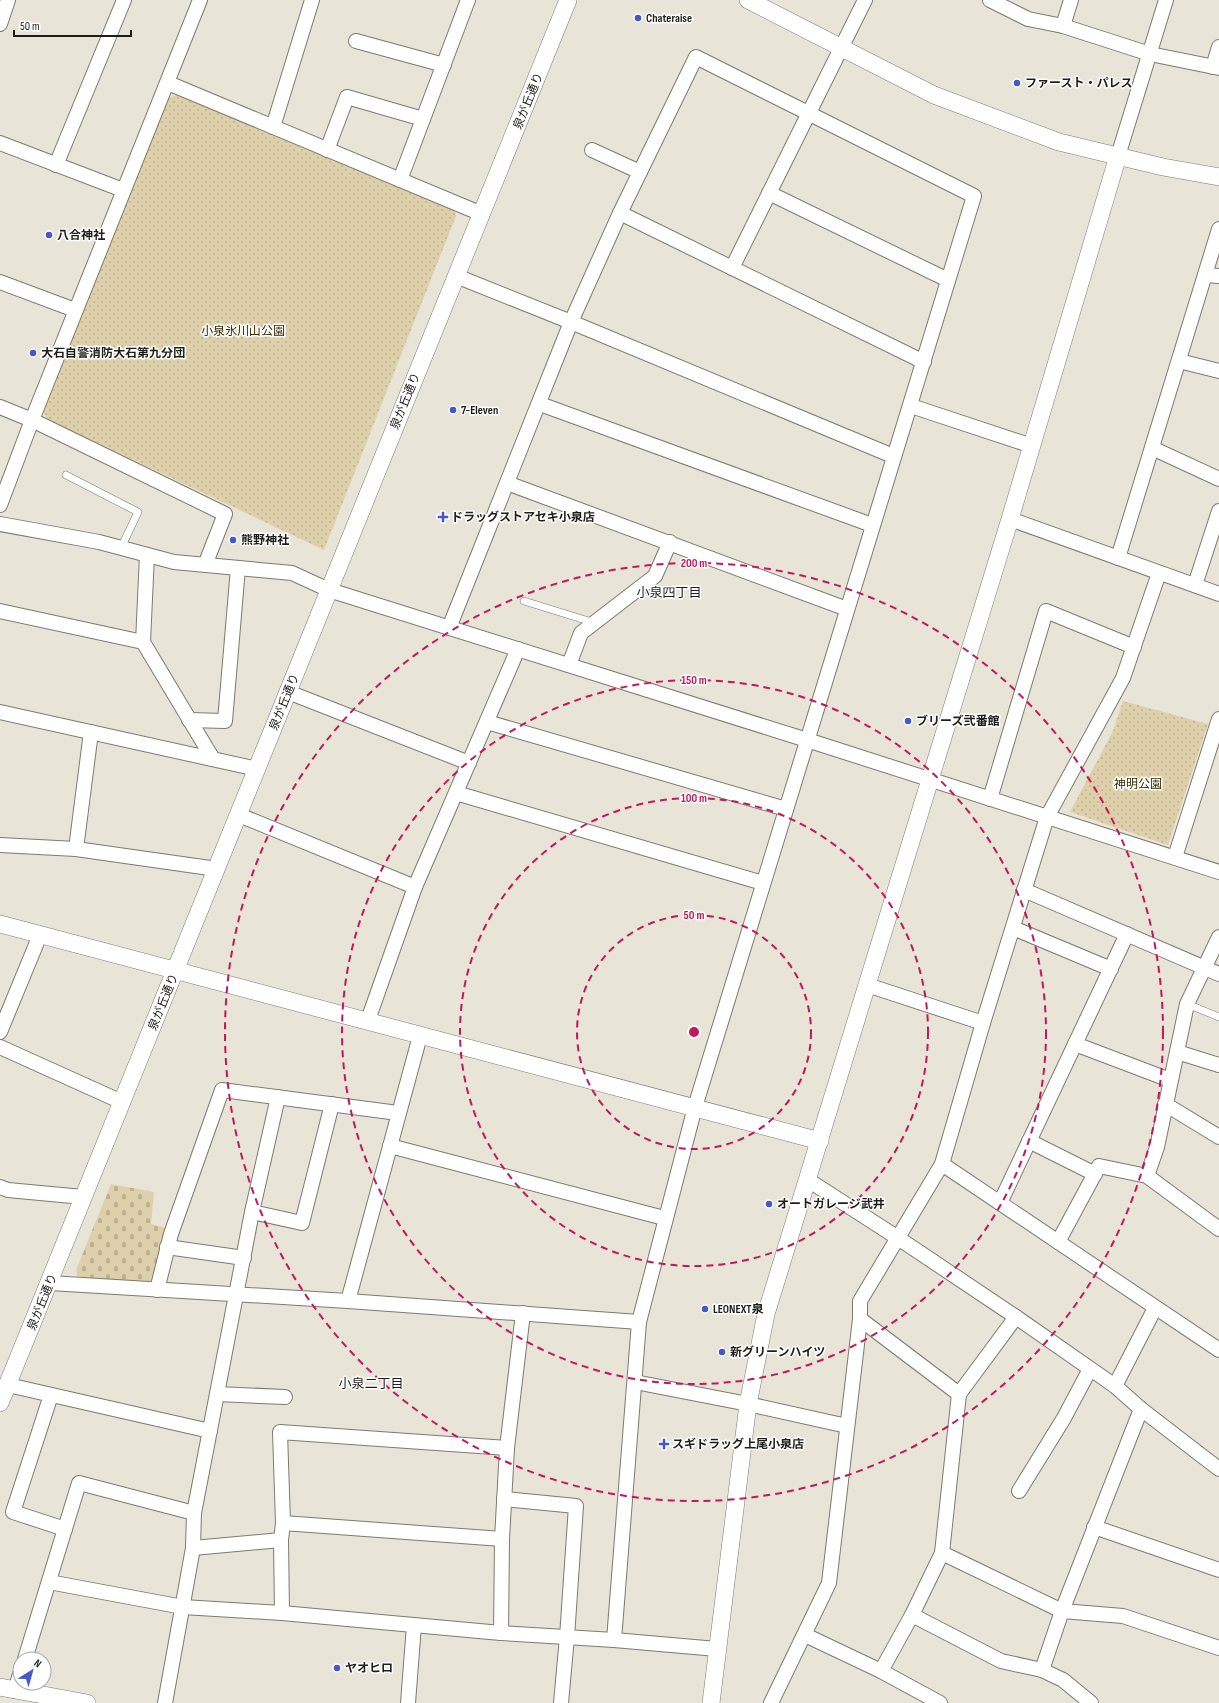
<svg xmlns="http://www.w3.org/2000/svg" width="1219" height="1703" font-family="'Sofia Sans Condensed','Noto Sans JP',sans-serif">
	<defs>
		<pattern id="cemetery-stones" width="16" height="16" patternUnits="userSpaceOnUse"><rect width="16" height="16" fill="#ded0aa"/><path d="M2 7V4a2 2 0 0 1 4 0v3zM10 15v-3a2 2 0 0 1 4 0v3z" fill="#beb292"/></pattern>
		<pattern id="park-dots" width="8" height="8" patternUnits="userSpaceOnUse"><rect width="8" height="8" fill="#ded0aa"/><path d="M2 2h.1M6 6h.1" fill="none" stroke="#beb292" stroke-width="1.8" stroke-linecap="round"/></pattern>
	</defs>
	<rect width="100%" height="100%" fill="#e8e4d8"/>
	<polygon fill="url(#cemetery-stones)" points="111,1184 154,1192 151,1224 166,1228 154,1280 149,1282 78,1277 76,1270"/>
	<g fill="url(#park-dots)">
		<polygon points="176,95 454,209 456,216 324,550 47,419 43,411 168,99"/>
		<polygon points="1123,701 1208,724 1168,845 1070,812 1113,731"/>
	</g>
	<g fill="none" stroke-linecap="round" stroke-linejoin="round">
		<g stroke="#7e7a6f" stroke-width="8">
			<g id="service">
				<polyline points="66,475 138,512 121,548"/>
				<polyline points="524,601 595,623"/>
				<polyline points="1187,1004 1219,1017"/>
			</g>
		</g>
		<g stroke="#7e7a6f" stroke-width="16">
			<g id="minor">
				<polyline points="990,0 1028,19 1063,26 1150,54 1219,68"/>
				<polyline points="0,24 8,0"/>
				<polyline points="1063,26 1071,0"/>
				<polyline points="356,41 444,65"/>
				<polyline points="1213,67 1219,47"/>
				<polyline points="168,83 482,214"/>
				<polyline points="273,127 312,0"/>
				<polyline points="0,143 123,190"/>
				<polyline points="327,150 347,97 423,119"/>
				<polyline points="592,150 640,172"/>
				<polyline points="1118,156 1166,0"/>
				<polyline points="56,165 124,0"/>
				<polyline points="400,180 468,0"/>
				<polyline points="769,193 948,280"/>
				<polyline points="620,213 924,362"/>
				<polyline points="732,268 865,0"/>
				<polyline points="1205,275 1219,276"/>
				<polyline points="456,276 571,322 893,456"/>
				<polyline points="0,282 75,310"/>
				<polyline points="1179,361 1219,371"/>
				<polyline points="540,404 872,525"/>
				<polyline points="911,406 1032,446"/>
				<polyline points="0,407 32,420 225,514 205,565"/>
				<polyline points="1152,448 1219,479"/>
				<polyline points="507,483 847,609"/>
				<polyline points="0,505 32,420 200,0"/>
				<polyline points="1010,519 1219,594"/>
				<polyline points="0,524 99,542 174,562 292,573 329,590 807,740 1219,872"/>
				<polyline points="147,555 143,642 213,759"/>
				<polyline points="1118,558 1219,229"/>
				<polyline points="1195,585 1219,511"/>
				<polyline points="0,611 143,642"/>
				<polyline points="449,628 571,322 620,213 696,57 974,196 695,1107 639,1322 614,1640"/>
				<polyline points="569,665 581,633 655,576 670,542"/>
				<polyline points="288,692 469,763"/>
				<polyline points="0,712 257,769"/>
				<polyline points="189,720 225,721 238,568"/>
				<polyline points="487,722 786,809"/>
				<polyline points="456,793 763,883"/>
				<polyline points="990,799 1046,611 1134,647"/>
				<polyline points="239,815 415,887"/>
				<polyline points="0,845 76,849 217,869"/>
				<polyline points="76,849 91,732"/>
				<polyline points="1175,857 1219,719"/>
				<polyline points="1024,890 1219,974"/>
				<polyline points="1013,928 1111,969"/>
				<polyline points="867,985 983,1023"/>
				<polyline points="368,1020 415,887 518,649"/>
				<polyline points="0,1032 40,935"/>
				<polyline points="1075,1044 1170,1080"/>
				<polyline points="0,1047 122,1102"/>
				<polyline points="1177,1052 1219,1065"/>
				<polyline points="278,1097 252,1212 302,1223 332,1104"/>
				<polyline points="1165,1104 1219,1137"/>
				<polyline points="1029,1141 1095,1174"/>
				<polyline points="390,1146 664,1218"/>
				<polyline points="942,1164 1219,1350"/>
				<polyline points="1147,1176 1157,1147 1187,1004 1219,937"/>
				<polyline points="808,1180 898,1238 1016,1317 1115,1386 1141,1409 1219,1469"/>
				<polyline points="0,1187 8,1190 83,1197"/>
				<polyline points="1000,1203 1127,934"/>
				<polyline points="1058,1242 1099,1166 1147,1176 1219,1229"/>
				<polyline points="167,1247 244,1258"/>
				<polyline points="50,1283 348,1301 639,1322"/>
				<polyline points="157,1290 171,1234 222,1090 398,1113"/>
				<polyline points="348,1301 420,1036"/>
				<polyline points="860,1319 959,1394"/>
				<polyline points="635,1382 748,1404 847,1426"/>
				<polyline points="8,1385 210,1431"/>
				<polyline points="1115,1386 1155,1308"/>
				<polyline points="217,1394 285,1397"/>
				<polyline points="51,1395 13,1512 65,1529"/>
				<polyline points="1019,1491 1064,1418 1090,1369"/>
				<polyline points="504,1499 576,1506 567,1637 561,1703"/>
				<polyline points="283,1523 502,1539"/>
				<polyline points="1094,1527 1219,1570"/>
				<polyline points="193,1548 281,1540"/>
				<polyline points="942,1553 1062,1611 1123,1616 1219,1648"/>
				<polyline points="49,1582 183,1607 282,1613 501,1633 614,1640 717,1649"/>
				<polyline points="282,1613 281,1540 283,1523 280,1432 507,1448"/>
				<polyline points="912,1615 1001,1661 1042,1670 1063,1680 1091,1703"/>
				<polyline points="501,1633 502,1539 507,1448 523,1313"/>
				<polyline points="805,1635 881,1671 940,1703"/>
				<polyline points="25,1659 79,1483 194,1513"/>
				<polyline points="1042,1670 1062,1611 1141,1409"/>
				<polyline points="881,1671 912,1615 942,1553 959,1394 1016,1317"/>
				<polyline points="15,1691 20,1674"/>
				<polyline points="165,1703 193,1548 194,1513 252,1212"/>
				<polyline points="408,1703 414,1625"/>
				<polyline points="771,1703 829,1583 860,1319 860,1301 942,1164 983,1023 1047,817 1123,678 1159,573"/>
			</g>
		</g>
		<g stroke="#7e7a6f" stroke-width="18">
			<g id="tertiary">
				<polyline points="748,0 934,95 1059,142 1163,167 1219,177"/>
				<polyline points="0,924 820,1141"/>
				<polyline points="0,1403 568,0"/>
				<polyline points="0,1687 87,1703"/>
				<polyline points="711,1703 748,1404 766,1314 1010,519 1118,156"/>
			</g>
		</g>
		<use href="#service" stroke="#fff" stroke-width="7"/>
		<use href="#minor" stroke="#fff" stroke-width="14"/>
		<use href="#tertiary" stroke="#fff" stroke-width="17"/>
	</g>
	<g fill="none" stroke="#c2185b" stroke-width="2" stroke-dasharray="7 5">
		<circle cx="694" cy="1032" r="117"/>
		<circle cx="694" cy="1032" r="234"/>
		<circle cx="694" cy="1032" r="352"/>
		<circle cx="694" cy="1032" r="469"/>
	</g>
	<g fill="#4258cb" stroke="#fff" stroke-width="1.5">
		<circle cx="638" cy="18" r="4"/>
		<circle cx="1017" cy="83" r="4"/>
		<circle cx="49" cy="235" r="4"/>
		<circle cx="33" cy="353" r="4"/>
		<circle cx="453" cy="410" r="4"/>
		<path d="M441 511h4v4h4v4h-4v4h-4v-4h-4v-4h4z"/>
		<circle cx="233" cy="540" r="4"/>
		<circle cx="908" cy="721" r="4"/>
		<circle cx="769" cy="1204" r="4"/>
		<circle cx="705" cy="1309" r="4"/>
		<circle cx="722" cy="1352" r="4"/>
		<path d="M662 1438h4v4h4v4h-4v4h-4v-4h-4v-4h4z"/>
		<circle cx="337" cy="1668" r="4"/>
	</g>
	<g text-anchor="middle" stroke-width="3" stroke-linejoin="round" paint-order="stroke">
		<g font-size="12" font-weight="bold" fill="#1e1d19" stroke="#fff" text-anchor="start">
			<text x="646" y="22">Chateraise</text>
			<text x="1025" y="87">ファースト・パレス</text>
			<text x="57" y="239">八合神社</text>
			<text x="41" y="357">大石自警消防大石第九分団</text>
			<text x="461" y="414">7-Eleven</text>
			<text x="451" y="521">ドラッグストアセキ小泉店</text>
			<text x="241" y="544">熊野神社</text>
			<text x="916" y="725">ブリーズ弐番館</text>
			<text x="777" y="1208">オートガレージ武井</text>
			<text x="713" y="1313">LEONEXT泉</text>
			<text x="730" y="1356">新グリーンハイツ</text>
			<text x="672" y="1448">スギドラッグ上尾小泉店</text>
			<text x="345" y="1672">ヤオヒロ</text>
		</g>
		<g font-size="12" fill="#1e1d19" stroke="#fff">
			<text transform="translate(528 101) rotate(-68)" y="4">泉が丘通り</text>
			<text transform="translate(405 401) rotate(-68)" y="4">泉が丘通り</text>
			<text transform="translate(284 702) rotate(-68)" y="4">泉が丘通り</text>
			<text transform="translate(163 1002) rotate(-68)" y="4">泉が丘通り</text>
			<text transform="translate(42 1302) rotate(-68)" y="4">泉が丘通り</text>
		</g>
		<g font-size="12" fill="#362a04" stroke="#fff">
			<text x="243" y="335">小泉氷川山公園</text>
			<text x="1138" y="788">神明公園</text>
		</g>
		<g font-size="13" fill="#1e1d19" stroke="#fff">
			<text x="669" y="597">小泉四丁目</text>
			<text x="371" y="1388">小泉二丁目</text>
		</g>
	</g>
	<circle cx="694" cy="1032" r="6" fill="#c2185b" stroke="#fff" stroke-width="2"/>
	<g font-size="12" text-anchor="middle" font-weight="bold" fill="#c2185b" stroke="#fff" stroke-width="3" stroke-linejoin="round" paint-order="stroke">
		<text x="694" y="567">200 m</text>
		<text x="694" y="684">150 m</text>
		<text x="694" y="802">100 m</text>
		<text x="694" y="919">50 m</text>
	</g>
	<g transform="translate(32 1671) rotate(37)"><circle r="19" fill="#ffffff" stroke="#a5a5a3"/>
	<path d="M0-3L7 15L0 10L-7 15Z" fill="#4258cb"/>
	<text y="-6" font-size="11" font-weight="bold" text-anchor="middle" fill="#1e1d19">N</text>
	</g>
	<path d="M14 30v6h117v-6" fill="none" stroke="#1e1d19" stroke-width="2"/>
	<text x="20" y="30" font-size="12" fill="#1e1d19" stroke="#ffffff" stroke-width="3" paint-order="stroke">50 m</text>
</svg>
